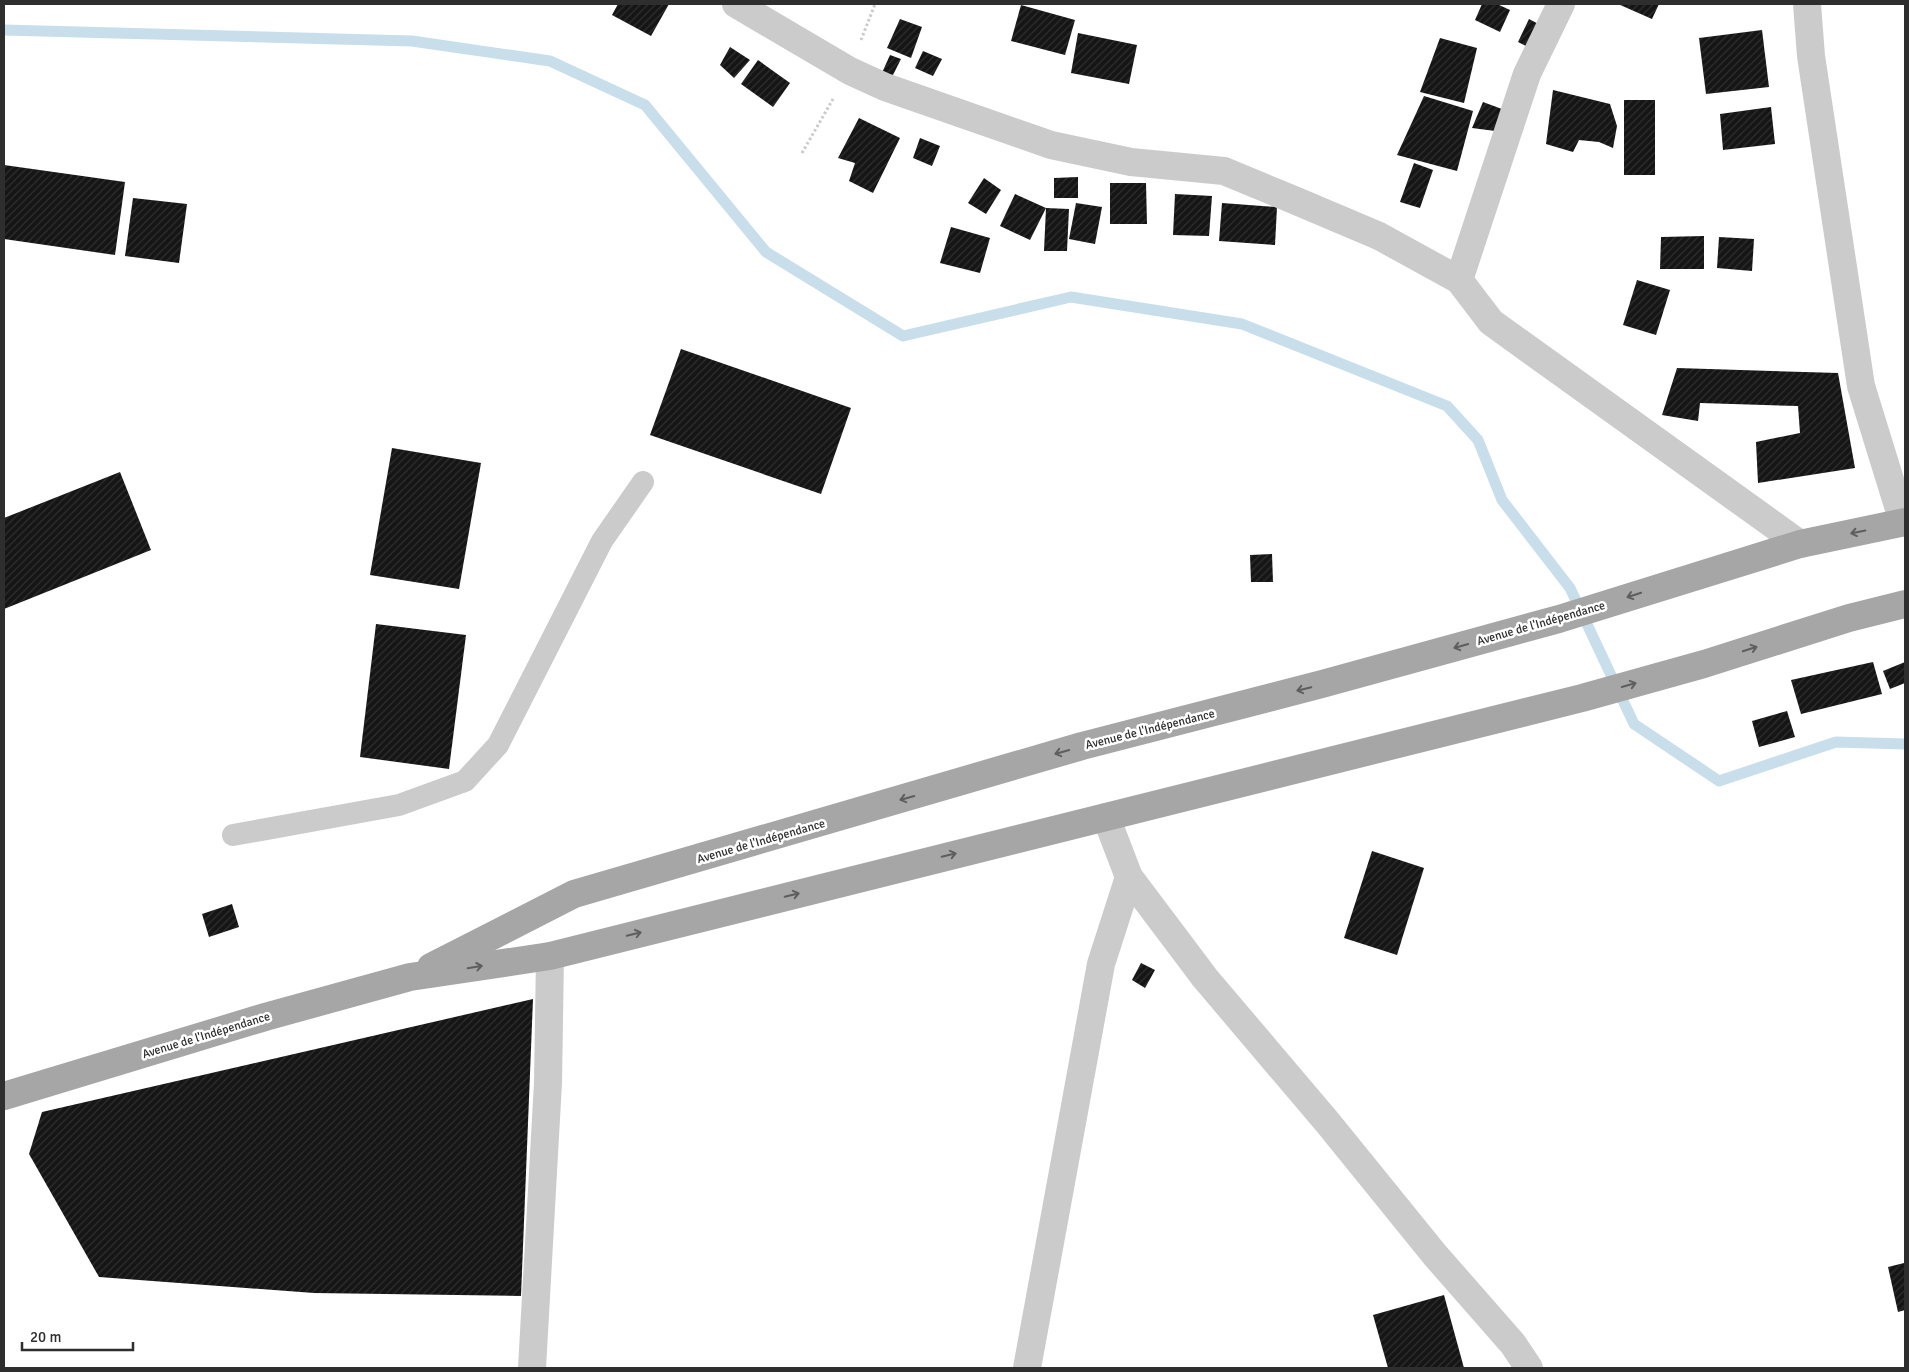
<svg xmlns="http://www.w3.org/2000/svg" width="1909" height="1372" font-family="Signika,sans-serif">
	<defs>
		<pattern id="building-hatch" width="6" height="6" patternUnits="userSpaceOnUse" patternTransform="scale(1.25)"><rect width="6" height="6" fill="#151515"/><path d="M-1 1l2-2M0 6l6-6M5 7l2-2" fill="none" stroke="#2f2f2f"/></pattern>
	</defs>
	<rect width="100%" height="100%" fill="#fff"/>
	<g fill="none" stroke-linecap="round" stroke-linejoin="round">
		<polyline stroke="#c8deeb" stroke-width="11" points="4,30 412,41 550,61 645,105 766,252 903,336 1071,297 1242,324 1447,406 1478,440 1502,500 1570,588 1634,724 1719,781 1836,742 1905,744"/>
	</g>
	<g fill="url(#building-hatch)">
		<polygon points="618,4 669,4 651,36 612,15"/>
		<polygon points="1482,4 1497,4 1510,10 1500,32 1475,20"/>
		<polygon points="1618,4 1659,4 1652,19"/>
		<polygon points="1021,5 1075,20 1065,55 1011,41"/>
		<polygon points="900,19 922,27 911,58 887,48"/>
		<polygon points="1529,19 1546,28 1534,50 1518,42"/>
		<polygon points="1762,30 1769,87 1706,94 1699,38"/>
		<polygon points="1078,33 1137,45 1129,84 1071,73"/>
		<polygon points="1440,38 1477,48 1464,103 1420,92"/>
		<polygon points="730,47 750,60 734,78 720,65"/>
		<polygon points="923,51 942,59 933,76 915,68"/>
		<polygon points="890,55 901,59 891,79 881,75"/>
		<polygon points="758,60 790,83 773,107 741,84"/>
		<polygon points="1553,90 1610,104 1617,126 1613,148 1599,142 1579,140 1573,152 1546,144"/>
		<polygon points="1424,96 1473,111 1457,171 1397,155"/>
		<rect x="1624" y="100" width="31" height="75"/>
		<polygon points="1483,102 1510,112 1503,132 1472,128"/>
		<polygon points="1771,107 1775,144 1723,150 1720,114"/>
		<polygon points="859,118 900,138 873,193 849,181 855,163 838,158"/>
		<polygon points="920,138 940,146 932,166 913,158"/>
		<polygon points="1414,163 1433,170 1420,208 1400,202"/>
		<polygon points="4,165 125,182 115,255 4,239"/>
		<polygon points="1078,177 1078,198 1054,198 1054,178"/>
		<polygon points="984,178 1001,190 986,214 968,203"/>
		<polygon points="1110,183 1146,183 1147,224 1110,224"/>
		<polygon points="1015,194 1046,208 1030,240 1000,226"/>
		<polygon points="1175,194 1212,196 1209,236 1173,235"/>
		<polygon points="133,198 187,204 179,263 125,256"/>
		<polygon points="1076,203 1102,207 1095,244 1069,239"/>
		<polygon points="1222,203 1277,207 1275,245 1219,241"/>
		<polygon points="1046,208 1069,209 1067,251 1044,251"/>
		<polygon points="951,227 990,238 980,273 940,263"/>
		<polygon points="1704,236 1704,269 1660,269 1661,237"/>
		<polygon points="1719,237 1754,239 1752,271 1717,268"/>
		<polygon points="1637,280 1670,290 1656,335 1623,325"/>
		<polygon points="681,349 851,408 821,494 650,435"/>
		<polygon points="1677,368 1838,373 1855,468 1758,483 1756,442 1800,433 1798,406 1700,403 1698,421 1662,415"/>
		<polygon points="392,448 481,463 459,589 370,575"/>
		<polygon points="120,472 151,550 4,609 4,518"/>
		<polygon points="1272,554 1273,582 1251,582 1250,555"/>
		<polygon points="376,624 466,635 449,769 360,757"/>
		<polygon points="1873,662 1882,694 1801,714 1791,680"/>
		<polygon points="1905,662 1905,683 1890,689 1883,671"/>
		<polygon points="1787,711 1795,737 1759,747 1752,721"/>
		<polygon points="1372,851 1424,868 1397,955 1344,938"/>
		<polygon points="232,904 239,927 209,937 202,914"/>
		<polygon points="1141,963 1155,970 1145,988 1132,980"/>
		<polygon points="533,999 521,1296 314,1293 99,1277 29,1154 42,1112"/>
		<polygon points="1904,1263 1905,1310 1898,1312 1888,1267"/>
		<polygon points="1444,1295 1464,1368 1388,1368 1373,1315"/>
	</g>
	<g fill="none" stroke-linecap="round" stroke-linejoin="round">
		<g stroke="#cbcbcb" stroke-width="3" stroke-dasharray="2.5 2.5" stroke-linecap="butt">
			<polyline points="861,40 875,4"/>
			<polyline points="802,153 833,99"/>
		</g>
		<polyline stroke="#cbcbcb" stroke-width="22" points="233,835 399,805 465,781 498,745 602,541 643,482"/>
		<g stroke="#cbcbcb" stroke-width="28">
			<polyline points="736,4 850,71 885,87 1051,145 1131,162 1224,171 1294,200 1379,236 1459,280 1491,322 1800,544"/>
			<polyline points="1807,4 1811,56 1861,386 1903,522"/>
			<polyline points="1459,280 1527,74 1561,4"/>
			<polyline points="1129,877 1205,978 1328,1123 1435,1255 1513,1344 1529,1368"/>
			<polyline points="532,1368 548,1083 550,956"/>
			<polyline points="1027,1368 1101,964 1129,877 1106,817"/>
		</g>
		<g stroke="#a6a6a6" stroke-width="28">
			<polyline points="431,967 574,894 1082,746 1322,684 1559,619 1800,544 1905,522"/>
			<polyline points="4,1096 265,1017 410,977 550,956 1582,698 1704,664 1849,618 1905,604"/>
		</g>
	</g>
	<defs><path id="oneway-shaft" d="M-6 0H5M1.5-3L5.5 0L1.5 3" fill="none" stroke-width="1.6" stroke-linecap="round" stroke-linejoin="round" transform="scale(1.25)"/></defs>
	<g stroke="#5e5e5e">
		<use href="#oneway-shaft" transform="translate(1858 532) rotate(168)"/>
		<use href="#oneway-shaft" transform="translate(1634 595) rotate(162)"/>
		<use href="#oneway-shaft" transform="translate(1461 646) rotate(164)"/>
		<use href="#oneway-shaft" transform="translate(1750 649) rotate(-18)"/>
		<use href="#oneway-shaft" transform="translate(1629 685) rotate(-16)"/>
		<use href="#oneway-shaft" transform="translate(1304 689) rotate(166)"/>
		<use href="#oneway-shaft" transform="translate(1062 752) rotate(164)"/>
		<use href="#oneway-shaft" transform="translate(907 798) rotate(164)"/>
		<use href="#oneway-shaft" transform="translate(949 855) rotate(-14)"/>
		<use href="#oneway-shaft" transform="translate(792 895) rotate(-14)"/>
		<use href="#oneway-shaft" transform="translate(634 934) rotate(-14)"/>
		<use href="#oneway-shaft" transform="translate(475 967) rotate(-9)"/>
	</g>
	<g text-anchor="middle" stroke-width="5" stroke-linejoin="round" paint-order="stroke">
		<g font-size="12" fill="#2e2e2e" stroke="#fff">
			<text transform="translate(1541 623) rotate(-16)" y="4">Avenue de l'Indépendance</text>
			<text transform="translate(1150 729) rotate(-14)" y="4">Avenue de l'Indépendance</text>
			<text transform="translate(761 841) rotate(-16)" y="4">Avenue de l'Indépendance</text>
			<text transform="translate(206 1035) rotate(-17)" y="4">Avenue de l'Indépendance</text>
		</g>
	</g>
	<rect width="1909" height="1372" fill="none" stroke="#2e2e2e" stroke-width="10"/>
	<path d="M22 1342v8h111v-8" fill="none" stroke="#2e2e2e" stroke-width="2.5"/>
	<text x="30" y="1342" font-size="15" fill="#2e2e2e" stroke="#ffffff" stroke-width="4" paint-order="stroke">20 m</text>
</svg>
